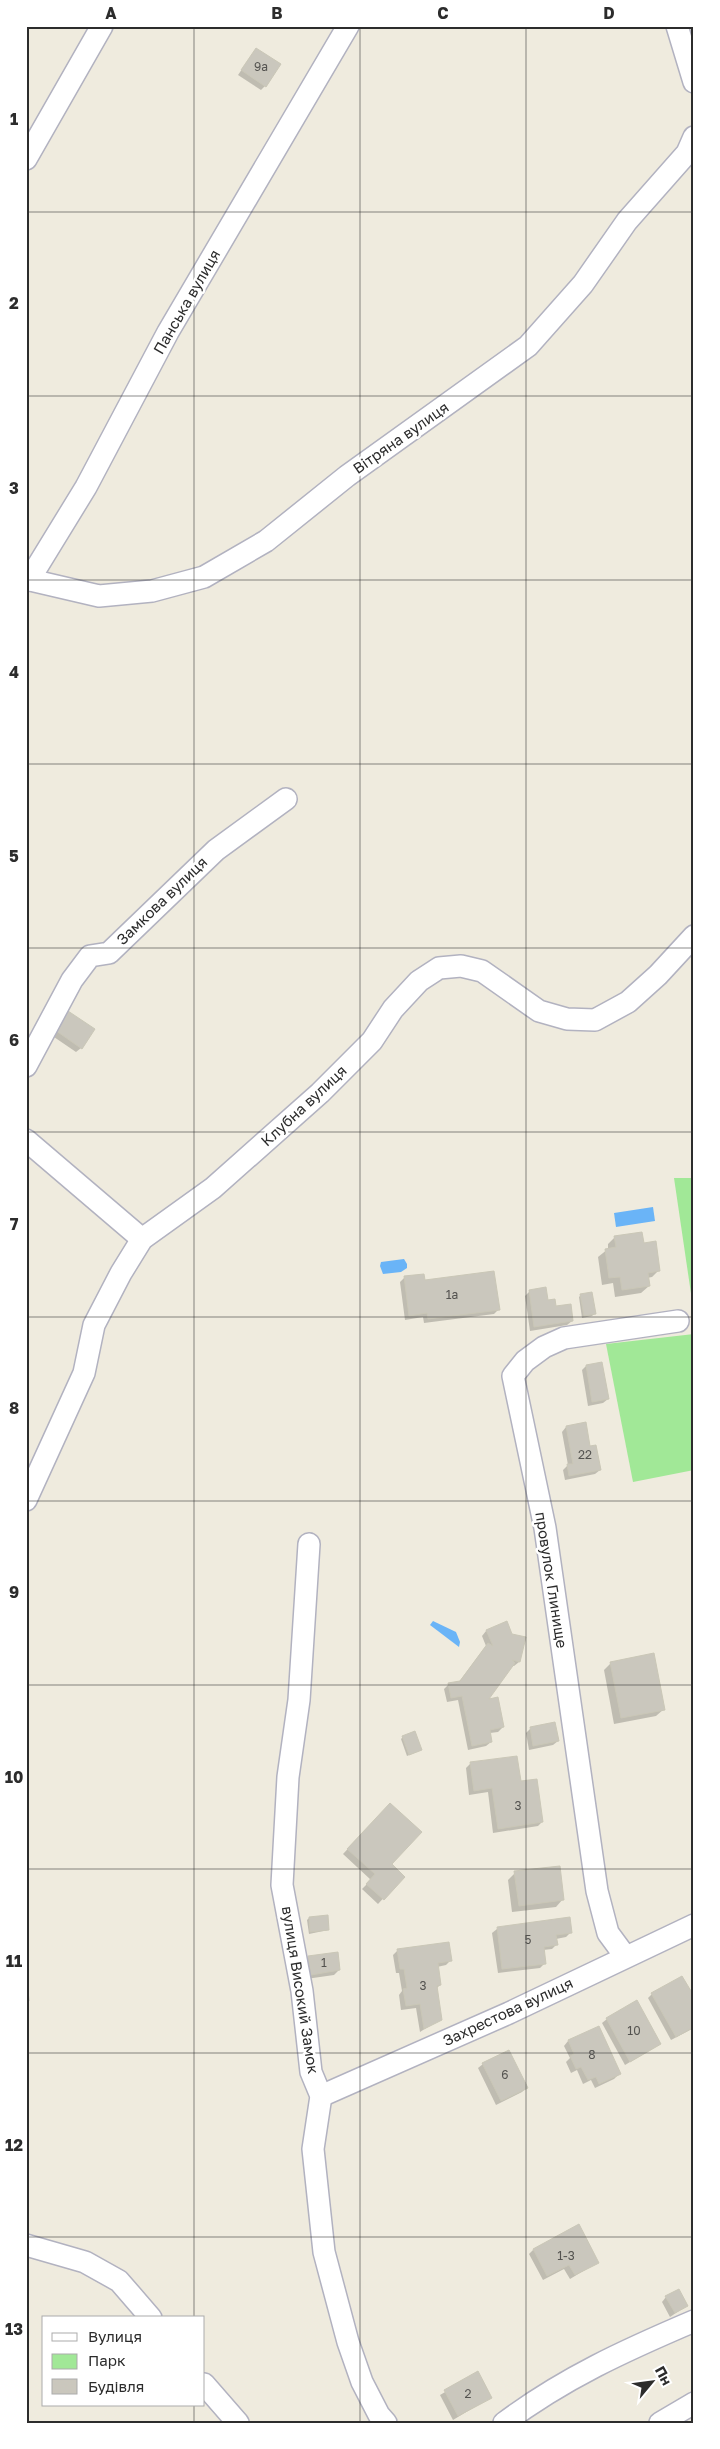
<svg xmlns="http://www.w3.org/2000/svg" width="720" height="2449" font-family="'Golos Text',sans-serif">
	<rect width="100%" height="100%" fill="#efebde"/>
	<g fill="#a1e897">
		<polygon points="674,1178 694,1178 694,1314"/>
		<polygon points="694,1334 694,1470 633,1482 606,1344"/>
	</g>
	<g fill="#6ab4f7">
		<polygon points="653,1207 655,1221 616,1227 614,1213"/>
		<polygon points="404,1259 407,1264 407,1268 401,1272 383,1274 380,1266 381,1262"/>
		<polygon points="433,1621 456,1632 460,1642 459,1647 430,1625"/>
	</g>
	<g fill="#0003">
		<polygon points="256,49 265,86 261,90 238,75"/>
		<polygon points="68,1013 81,1048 76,1052 51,1035"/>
		<polygon points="615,1237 643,1244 659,1270 652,1277 647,1278 649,1286 641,1293 615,1297 613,1283 602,1285 598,1257 608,1249 608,1244"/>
		<polygon points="405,1277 424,1281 498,1310 494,1314 424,1323 423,1317 405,1320 400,1282"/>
		<polygon points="530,1291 547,1302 572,1321 567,1325 530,1331 525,1296"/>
		<polygon points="581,1295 594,1314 592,1316 582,1318 579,1297"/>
		<polygon points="586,1366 608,1399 603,1403 588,1406 582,1370"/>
		<polygon points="566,1427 589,1447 600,1470 595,1474 565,1480 563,1470 568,1465 562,1432"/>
		<polygon points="506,1623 511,1635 525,1638 519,1662 514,1666 511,1666 486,1701 503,1727 498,1732 490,1733 491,1742 486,1746 468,1750 458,1700 447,1702 444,1689 449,1684 459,1682 486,1646 482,1636 486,1631"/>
		<polygon points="611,1663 664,1709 656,1716 614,1724 604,1670"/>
		<polygon points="530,1729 558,1741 553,1745 529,1750 526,1733"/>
		<polygon points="403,1737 421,1750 407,1756 401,1739"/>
		<polygon points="470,1764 520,1782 542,1822 538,1826 493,1833 488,1792 469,1795 466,1768"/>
		<polygon points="390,1804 390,1865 403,1877 378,1904 362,1889 371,1880 343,1854"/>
		<polygon points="515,1873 563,1899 556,1907 512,1912 508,1880"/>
		<polygon points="309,1918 328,1930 309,1934 307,1920"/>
		<polygon points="569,1919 571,1932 566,1937 556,1939 556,1945 552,1949 543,1950 545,1963 540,1968 498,1973 492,1933 497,1929"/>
		<polygon points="398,1950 450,1961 446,1965 437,1967 440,1985 436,1989 440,2019 420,2032 416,2008 401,2010 399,1995 402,1991 399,1973 396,1973 393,1955"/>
		<polygon points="308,1957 339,1970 334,1975 306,1979 304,1962"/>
		<polygon points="652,1994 694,1999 694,2028 671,2040 648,1998"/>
		<polygon points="607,2019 660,2044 625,2065 602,2023"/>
		<polygon points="598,2028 619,2074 614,2079 595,2088 591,2080 583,2084 577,2070 571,2073 566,2062 570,2058 564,2046 568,2041"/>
		<polygon points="483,2064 526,2088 522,2092 496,2105 478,2068"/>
		<polygon points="533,2250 598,2262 570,2279 564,2269 543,2280 529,2254"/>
		<polygon points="666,2297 686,2306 670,2317 662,2302"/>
		<polygon points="478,2373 491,2397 453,2420 440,2395"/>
	</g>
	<g fill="#cac7bd" stroke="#cac7b7">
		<polygon points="256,48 281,64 266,87 241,70"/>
		<polygon points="68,1011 95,1029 82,1049 55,1030"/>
		<polygon points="642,1232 644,1243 656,1241 660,1271 648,1273 650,1286 622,1290 620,1277 609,1278 605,1249 616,1247 614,1236"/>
		<polygon points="494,1271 500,1310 428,1319 427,1313 409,1316 404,1276 424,1274 425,1280"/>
		<polygon points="546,1287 548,1300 555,1299 556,1306 571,1304 573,1321 534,1327 529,1290"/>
		<polygon points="592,1292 596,1314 584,1316 580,1294"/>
		<polygon points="602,1362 609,1399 592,1402 586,1365"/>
		<polygon points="586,1422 590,1446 596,1445 601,1470 569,1476 567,1464 573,1464 566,1426"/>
		<polygon points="507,1621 512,1634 526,1637 520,1662 512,1660 515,1663 489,1699 498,1697 504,1727 490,1730 492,1742 472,1746 462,1696 451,1698 448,1683 460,1681 488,1643 493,1646 486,1630"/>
		<polygon points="654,1653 665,1710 621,1718 610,1662"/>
		<polygon points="555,1722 559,1741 533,1746 530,1727"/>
		<polygon points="415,1731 422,1750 409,1755 402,1736"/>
		<polygon points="517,1756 521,1781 537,1779 543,1822 498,1829 492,1788 474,1791 470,1762"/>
		<polygon points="390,1803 422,1832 392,1864 405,1877 384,1900 366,1884 375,1874 347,1849"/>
		<polygon points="560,1866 564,1900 519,1906 514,1871"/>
		<polygon points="328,1915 329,1930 310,1932 309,1917"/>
		<polygon points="570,1917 572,1933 556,1935 558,1945 544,1947 546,1964 502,1969 497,1927"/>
		<polygon points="449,1942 452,1961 438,1963 441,1985 437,1986 442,2020 424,2029 420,2004 406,2006 403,1989 407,1988 404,1969 400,1969 397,1949"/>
		<polygon points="338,1952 340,1970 311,1975 308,1956"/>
		<polygon points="26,1970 29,2001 26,2001"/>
		<polygon points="682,1976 694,1996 694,2027 676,2037 651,1993"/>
		<polygon points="637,2000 661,2044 630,2062 606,2018"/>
		<polygon points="599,2026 621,2074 599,2084 596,2077 588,2080 581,2067 576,2069 570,2056 574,2054 568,2040"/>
		<polygon points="509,2050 528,2088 501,2101 482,2063"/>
		<polygon points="579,2224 599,2263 575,2275 569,2265 547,2276 533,2249"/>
		<polygon points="679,2289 688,2306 675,2313 665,2296"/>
		<polygon points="478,2371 492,2398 458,2416 444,2390"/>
	</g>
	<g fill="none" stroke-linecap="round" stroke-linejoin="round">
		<g stroke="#b2b2c0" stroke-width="24">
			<g id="minor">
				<polyline points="677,26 694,82"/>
				<polyline points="26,159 102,26"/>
				<polyline points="26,579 99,596 152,591 204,577 266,541 347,476 528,346 583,284 627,221 687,153 694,137"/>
				<polyline points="29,580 86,487 168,332 348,26"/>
				<polyline points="26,1066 72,980 90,956 109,953 216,850 286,799"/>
				<polyline points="26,1140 142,1239"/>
				<polyline points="26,1500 84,1373 94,1325 121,1273 142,1239 213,1188 320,1093 372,1041 393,1009 419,981 439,968 461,966 482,971 539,1011 567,1019 595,1020 628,1002 658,975 694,936"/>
				<polyline points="309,1544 299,1700 288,1777 282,1885 302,1991 311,2072 321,2096 313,2149 324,2252 348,2342 362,2382 379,2415 386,2423"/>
				<polyline points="625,1956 608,1933 597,1891 545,1528 513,1376 525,1361 544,1347 564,1338 678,1321"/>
				<polyline points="321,2096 509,2013 694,1925"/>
				<polyline points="26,2245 85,2262 119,2281 151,2318"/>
				<polyline points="204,2384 238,2423"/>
				<path d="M504 2423C564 2378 626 2350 694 2321"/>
				<polyline points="660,2423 694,2403"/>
			</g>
		</g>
		<use href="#minor" stroke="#fff" stroke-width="21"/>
	</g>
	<path fill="none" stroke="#2c2c2c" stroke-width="1" stroke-opacity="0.55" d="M194 26V2318M360 26V2423M526 26V2423M26 212H694M26 396H694M26 580H694M26 764H694M26 948H694M26 1132H694M26 1317H694M26 1501H694M26 1685H694M26 1869H694M26 2053H694M26 2237H694M194 2405V2423"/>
	<g text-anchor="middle" stroke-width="5" stroke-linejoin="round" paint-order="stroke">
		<g font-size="12" fill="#545350">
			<text x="261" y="71">9а</text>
			<text x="452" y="1299">1а</text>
			<text x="585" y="1459">22</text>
			<text x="518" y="1810">3</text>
			<text x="528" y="1944">5</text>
			<text x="324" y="1967">1</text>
			<text x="423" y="1990">3</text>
			<text x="634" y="2035">10</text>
			<text x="592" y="2059">8</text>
			<text x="505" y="2079">6</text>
			<text x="566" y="2260">1-3</text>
			<text x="468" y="2398">2</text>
		</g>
		<g font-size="15" fill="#2c2c2c" stroke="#fff">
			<text transform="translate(187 302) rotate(-60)" y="5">Панська вулиця</text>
			<text transform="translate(401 438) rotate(-35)" y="5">Вітряна вулиця</text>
			<text transform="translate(162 901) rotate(-44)" y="5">Замкова вулиця</text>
			<text transform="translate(304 1106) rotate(-43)" y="5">Клубна вулиця</text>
			<text transform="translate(551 1580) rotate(81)" y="5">провулок Глинище</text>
			<text transform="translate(300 1990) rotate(81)" y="5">вулиця Високий Замок</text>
			<text transform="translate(508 2012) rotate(-25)" y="5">Захрестова вулиця</text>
		</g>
	</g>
	<rect width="720" height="2449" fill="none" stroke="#ffffff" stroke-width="55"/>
	<rect x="42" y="2316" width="162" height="90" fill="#ffffff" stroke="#ababab"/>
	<rect x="52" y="2333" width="25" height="8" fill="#ffffff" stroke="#ababab"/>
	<text x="88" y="2342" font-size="15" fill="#2c2c2c">Вулиця</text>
	<rect x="52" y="2354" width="25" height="15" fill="#a1e897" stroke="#ababab"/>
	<text x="88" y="2366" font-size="15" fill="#2c2c2c">Парк</text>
	<rect x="52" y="2379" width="25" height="15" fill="#cac7bd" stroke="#ababab"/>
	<text x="88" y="2392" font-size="15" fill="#2c2c2c">Будівля</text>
	<g transform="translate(652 2382) rotate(61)" stroke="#ffffff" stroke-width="4" paint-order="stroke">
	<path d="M0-4L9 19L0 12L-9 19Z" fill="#2c2c2c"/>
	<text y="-8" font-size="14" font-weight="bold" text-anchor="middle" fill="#2c2c2c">Пн</text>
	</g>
	<rect x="28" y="28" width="664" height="2394" fill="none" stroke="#2c2c2c" stroke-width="2"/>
	<g font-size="16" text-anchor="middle" font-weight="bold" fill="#2c2c2c">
		<text x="111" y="19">A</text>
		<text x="277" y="19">B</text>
		<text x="443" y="19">C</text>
		<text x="609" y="19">D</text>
		<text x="14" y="125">1</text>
		<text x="14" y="309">2</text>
		<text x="14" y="494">3</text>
		<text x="14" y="678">4</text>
		<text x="14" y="862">5</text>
		<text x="14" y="1046">6</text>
		<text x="14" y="1230">7</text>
		<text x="14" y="1414">8</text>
		<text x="14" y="1598">9</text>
		<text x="14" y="1783">10</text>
		<text x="14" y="1967">11</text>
		<text x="14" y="2151">12</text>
		<text x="14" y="2335">13</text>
	</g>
</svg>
